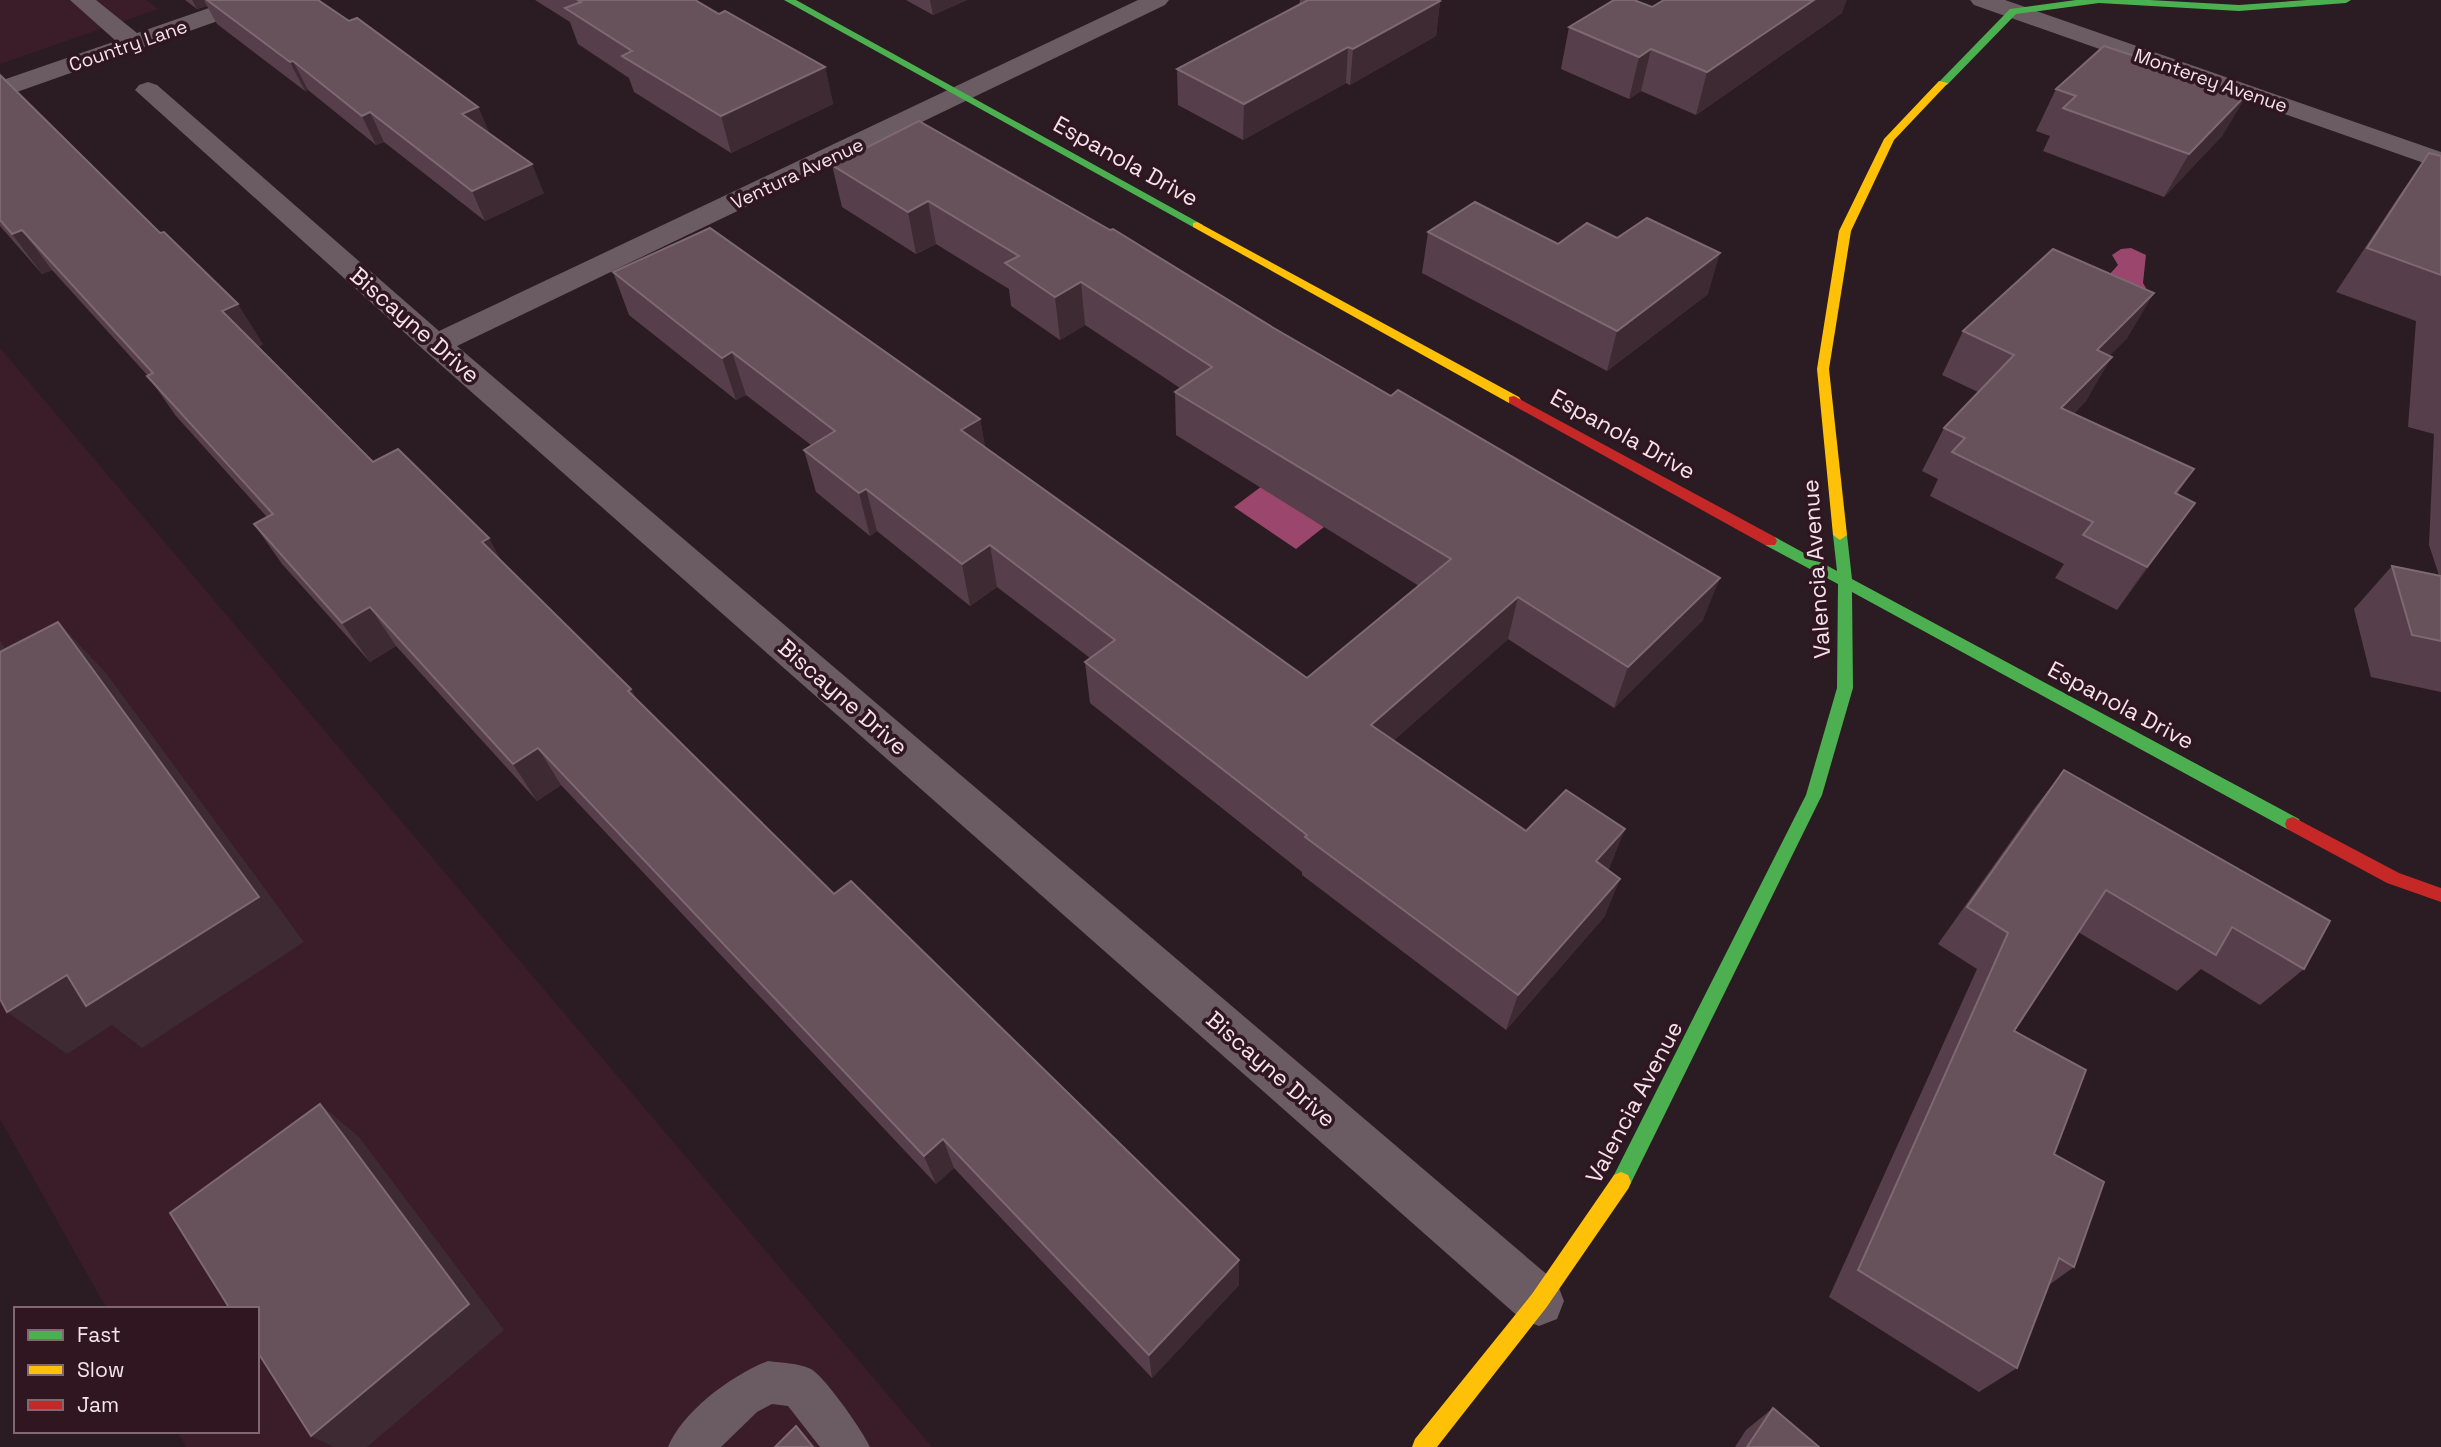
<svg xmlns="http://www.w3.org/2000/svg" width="2441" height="1447" font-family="'Space Grotesk',sans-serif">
	<rect width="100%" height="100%" fill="#2a1c22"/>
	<g fill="#3b1d2a">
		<polygon points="0,0 146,0 158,9 0,64"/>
		<polygon points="0,348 932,1447 186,1447 177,1431 257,1431 257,1309 107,1309 0,1119"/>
	</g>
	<g fill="#9b466d">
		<polygon points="2131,248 2146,255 2143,283 2146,288 2144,290 2109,275 2118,265 2112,255 2121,249"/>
		<polygon points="1262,486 1324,527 1296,549 1234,507"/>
	</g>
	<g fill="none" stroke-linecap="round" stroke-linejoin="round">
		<path fill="#6a5c62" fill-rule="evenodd" d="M768 1361C782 1363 798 1363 811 1369 825 1377 863 1431 870 1447H820L788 1406 772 1404 757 1412 721 1447H668C683 1411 732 1375 768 1361Z"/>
		<g fill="#6a5c62" fill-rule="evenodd">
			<polygon points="70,0 96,0 137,33 232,0 267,0 263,5 0,98 0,81 116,41"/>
			<polygon points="1138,0 1169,0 1165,5 457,346 1557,1283 1564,1301 1557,1319 1539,1326 1521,1319 425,351 135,90 139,85 148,82 157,85 439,331"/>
			<polygon points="1970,0 2005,0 2441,152 2441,169 1974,5"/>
		</g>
		<g fill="#4caf50" fill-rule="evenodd">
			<polygon points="784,0 796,0 1203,225 1197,228 1193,227"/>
			<polygon points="2076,0 2150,0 2239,5 2307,0 2351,0 2346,3 2239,11 2099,3 2016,14 1947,85 1938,83 2010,9"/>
			<polygon points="1840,530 1847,535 1852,579 2299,819 2301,824 2299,829 2293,831 2287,829 1852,592 1853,688 1822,795 1628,1189 1621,1192 1614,1189 1611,1182 1614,1175 1806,795 1837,688 1838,584 1765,545 1763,541 1765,537 1775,537 1837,571 1833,535"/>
		</g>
		<g fill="#ffc107" fill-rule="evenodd">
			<polygon points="1939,81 1948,83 1894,140 1851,231 1829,369 1847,535 1840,540 1833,535 1817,369 1839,231 1884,139"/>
			<polygon points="1197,222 1519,397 1521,400 1519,403 1509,403 1193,227 1193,223"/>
			<polygon points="1621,1172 1628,1175 1631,1182 1628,1189 1546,1308 1437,1447 1412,1447 1415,1439 1532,1294 1614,1175"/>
		</g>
		<g fill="#c62828" fill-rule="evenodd">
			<polygon points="1514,396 1775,537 1777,541 1775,545 1765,545 1509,403 1509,397"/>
			<polygon points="2293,817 2399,873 2441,888 2441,902 2387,883 2287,829 2285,824 2287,819"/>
		</g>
	</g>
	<g fill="#563f4a">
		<polygon points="185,0 318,0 349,21 478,107 489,133 544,193 485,221 384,142 376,145 308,90 305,91 217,24 207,6 197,9"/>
		<polygon points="535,0 695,0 719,14 825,67 833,104 731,153 634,92 629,78 578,44 570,22"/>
		<polygon points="906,0 967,0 933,15"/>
		<polygon points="1300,0 1441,0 1440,1 1436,36 1350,85 1346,83 1243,140 1178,105 1177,69 1299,5"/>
		<polygon points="1842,13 1696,115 1641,91 1629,99 1561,69 1569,27"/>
		<polygon points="0,75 263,344 258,347 373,462 502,562 631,689 637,700 834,894 1239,1260 1239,1285 1152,1378 954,1168 936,1184 561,785 537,801 396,646 370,662 282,564 254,524 267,517 176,416 148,376 52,270 42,274 0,226"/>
		<polygon points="2056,89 2223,135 2164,197 2043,151 2050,136 2036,131"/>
		<polygon points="919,121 1703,620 1614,708 1508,639 1393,741 1526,831 1610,867 1608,870 1605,916 1506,1030 1302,875 1302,872 1090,703 1085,662 1090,658 997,587 970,606 877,531 870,536 816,492 804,450 811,445 746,395 736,400 629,315 613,272 980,419 985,447 1307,678 1419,586 1176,435 1175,392 1180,388 1085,325 1060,340 1011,306 1009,289 936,244 916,254 842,207 832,165"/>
		<polygon points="2429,153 2441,156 2441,692 2371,677 2354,609 2392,566 2439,575 2429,545 2434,434 2408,427 2416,321 2336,292 2399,196"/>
		<polygon points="1428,232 1558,244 1708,294 1607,371 1422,273"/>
		<polygon points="1963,331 2128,337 2109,356 2086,401 2074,413 2194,469 2177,494 2195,503 2117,610 2055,578 2064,564 1930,496 1938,479 1922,471 1944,428 1978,392 1942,375"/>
		<polygon points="2064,770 2304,969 2260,1005 2201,969 2177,991 2078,932 2014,1031 2054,1154 2074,1267 2049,1285 2017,1368 1979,1392 1829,1297 1977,969 1938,944 2033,810"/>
		<polygon points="1773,1408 1819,1447 1735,1447 1746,1430"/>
	</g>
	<g fill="#3d2a33">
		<polygon points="192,0 204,0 207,6 197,9"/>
		<polygon points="930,0 967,0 933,15"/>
		<polygon points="1814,0 1847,0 1842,13 1696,115 1707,72"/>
		<polygon points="1440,1 1436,36 1350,85 1353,49"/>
		<polygon points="1348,47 1346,83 1243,140 1244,104"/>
		<polygon points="1651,49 1641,91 1629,99 1639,57"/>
		<polygon points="293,61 308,90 305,91 290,62"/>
		<polygon points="825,67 833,104 731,153 721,116"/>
		<polygon points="2248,93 2223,135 2164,197 2189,154"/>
		<polygon points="478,107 491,137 462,114"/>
		<polygon points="370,112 384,142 376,145 362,116"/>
		<polygon points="532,164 544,193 485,221 472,191"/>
		<polygon points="928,201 936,244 916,254 908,212"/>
		<polygon points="22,230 52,270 42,274 12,234"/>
		<polygon points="1720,253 1708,294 1607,371 1617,331"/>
		<polygon points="1081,282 1085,325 1060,340 1055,297"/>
		<polygon points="2154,293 2128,337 2072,394 2097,350"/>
		<polygon points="238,304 263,344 248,351 222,311"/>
		<polygon points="732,352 746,395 736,400 722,358"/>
		<polygon points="2112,357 2086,401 2036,451 2061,408"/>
		<polygon points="980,419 988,462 961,430"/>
		<polygon points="866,489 877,531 870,536 859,493"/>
		<polygon points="2195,503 2164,546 2117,610 2147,567"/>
		<polygon points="489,538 511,578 482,542"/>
		<polygon points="990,545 997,587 970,606 962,564"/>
		<polygon points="1720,578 1703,620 1614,708 1628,667"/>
		<polygon points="1518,597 1508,639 1366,765 1371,725"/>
		<polygon points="370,607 396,646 370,662 342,623"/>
		<polygon points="58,622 106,673 304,942 142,1048 112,1025 67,1054 7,1012 67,975"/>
		<polygon points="0,641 43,706 0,664"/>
		<polygon points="631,689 651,727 628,691"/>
		<polygon points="538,748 561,785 537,801 513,764"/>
		<polygon points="1625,829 1610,867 1581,899 1596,861"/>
		<polygon points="1620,879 1605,916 1506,1030 1518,995"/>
		<polygon points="320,1104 359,1137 504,1330 367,1447 334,1447 311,1436"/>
		<polygon points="943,1139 954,1168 936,1184 924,1156"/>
		<polygon points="1239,1260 1239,1285 1152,1378 1149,1355"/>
		<polygon points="796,1426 816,1447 813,1447"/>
	</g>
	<g fill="#67515b" stroke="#7e6872" stroke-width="2">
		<polygon points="207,0 318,0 349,21 357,18 478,107 462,114 532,164 472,191 370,112 362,116 293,61 290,62"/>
		<polygon points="578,0 695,0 719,14 725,11 825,67 721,116 622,56 632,51 565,8 581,2"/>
		<polygon points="1308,0 1438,0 1440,1 1353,49 1348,47 1244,104 1177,69"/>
		<polygon points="1614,0 1634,0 1652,7 1664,0 1814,0 1707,72 1651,49 1639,57 1569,27"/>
		<polygon points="2104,46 2248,93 2189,154 2063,108 2076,96 2056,89"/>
		<polygon points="0,75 160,233 164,232 238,304 222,311 373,462 398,449 489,538 482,542 631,689 628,691 834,894 851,881 1239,1260 1149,1355 943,1139 924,1156 538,748 513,764 370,607 342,623 254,524 273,514 147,376 153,373 22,230 12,234 0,220"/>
		<polygon points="919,121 1110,230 1113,229 1272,327 1391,396 1398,390 1720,578 1628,667 1518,597 1371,725 1526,831 1566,790 1625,829 1596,861 1620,879 1518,995 1305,837 1307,835 1085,662 1115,640 990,545 962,564 866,489 859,493 804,450 835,431 732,352 722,358 613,272 710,228 980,419 961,430 1307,678 1451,559 1175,392 1212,367 1081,282 1055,297 1005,263 1019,256 928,201 908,212 832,165"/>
		<polygon points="2429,153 2441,156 2441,275 2367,248"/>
		<polygon points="1475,202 1558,244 1587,223 1617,238 1647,218 1720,253 1617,331 1428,232"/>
		<polygon points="2053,249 2154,293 2097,350 2112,357 2061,408 2194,469 2175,493 2195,503 2147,567 2083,535 2093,522 1952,452 1965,438 1944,428 2014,355 1963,331"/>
		<polygon points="2392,566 2441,576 2441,641 2412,635"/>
		<polygon points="58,622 259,897 86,1006 67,975 7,1012 0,999 0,652"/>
		<polygon points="2064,770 2330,921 2304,969 2232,927 2216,955 2106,890 2014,1031 2086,1070 2054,1154 2104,1182 2074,1267 2059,1258 2017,1368 1858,1270 2008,933 1967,907"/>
		<polygon points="320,1104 469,1304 311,1436 257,1351 257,1309 230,1309 170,1213"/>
		<polygon points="1773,1408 1819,1447 1747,1447"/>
		<polygon points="796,1426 813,1447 775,1447"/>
	</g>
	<g text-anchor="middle" stroke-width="7" stroke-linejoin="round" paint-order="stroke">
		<g font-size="19" fill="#f6e3ea" stroke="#301621">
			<text transform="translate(128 45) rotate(-19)" y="7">Country Lane</text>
			<text transform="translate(2211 80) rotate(19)" y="7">Monterey Avenue</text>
			<text transform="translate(797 173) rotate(-25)" y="7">Ventura Avenue</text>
		</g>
		<g font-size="23" fill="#f6e3ea" stroke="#301621">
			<text transform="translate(1126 161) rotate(29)" y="8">Espanola Drive</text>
			<text transform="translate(415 325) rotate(41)" y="8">Biscayne Drive</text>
			<text transform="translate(1623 434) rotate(29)" y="8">Espanola Drive</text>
			<text transform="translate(1816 569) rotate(-94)" y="8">Valencia Avenue</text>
			<text transform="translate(843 697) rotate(41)" y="8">Biscayne Drive</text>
			<text transform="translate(2121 705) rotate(28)" y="8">Espanola Drive</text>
			<text transform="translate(1271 1069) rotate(41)" y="8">Biscayne Drive</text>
			<text transform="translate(1634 1102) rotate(-62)" y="8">Valencia Avenue</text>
		</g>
	</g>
	<rect x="14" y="1307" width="245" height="126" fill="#301621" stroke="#7f6871" stroke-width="2"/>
	<rect x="28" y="1330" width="35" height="10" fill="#4caf50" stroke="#7f6871" stroke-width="2"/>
	<text x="77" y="1342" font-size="21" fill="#f6e3ea">Fast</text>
	<rect x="28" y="1365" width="35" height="10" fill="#ffc107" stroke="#7f6871" stroke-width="2"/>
	<text x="77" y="1377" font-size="21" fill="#f6e3ea">Slow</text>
	<rect x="28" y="1400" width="35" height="10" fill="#c62828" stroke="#7f6871" stroke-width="2"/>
	<text x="77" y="1412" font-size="21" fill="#f6e3ea">Jam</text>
</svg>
